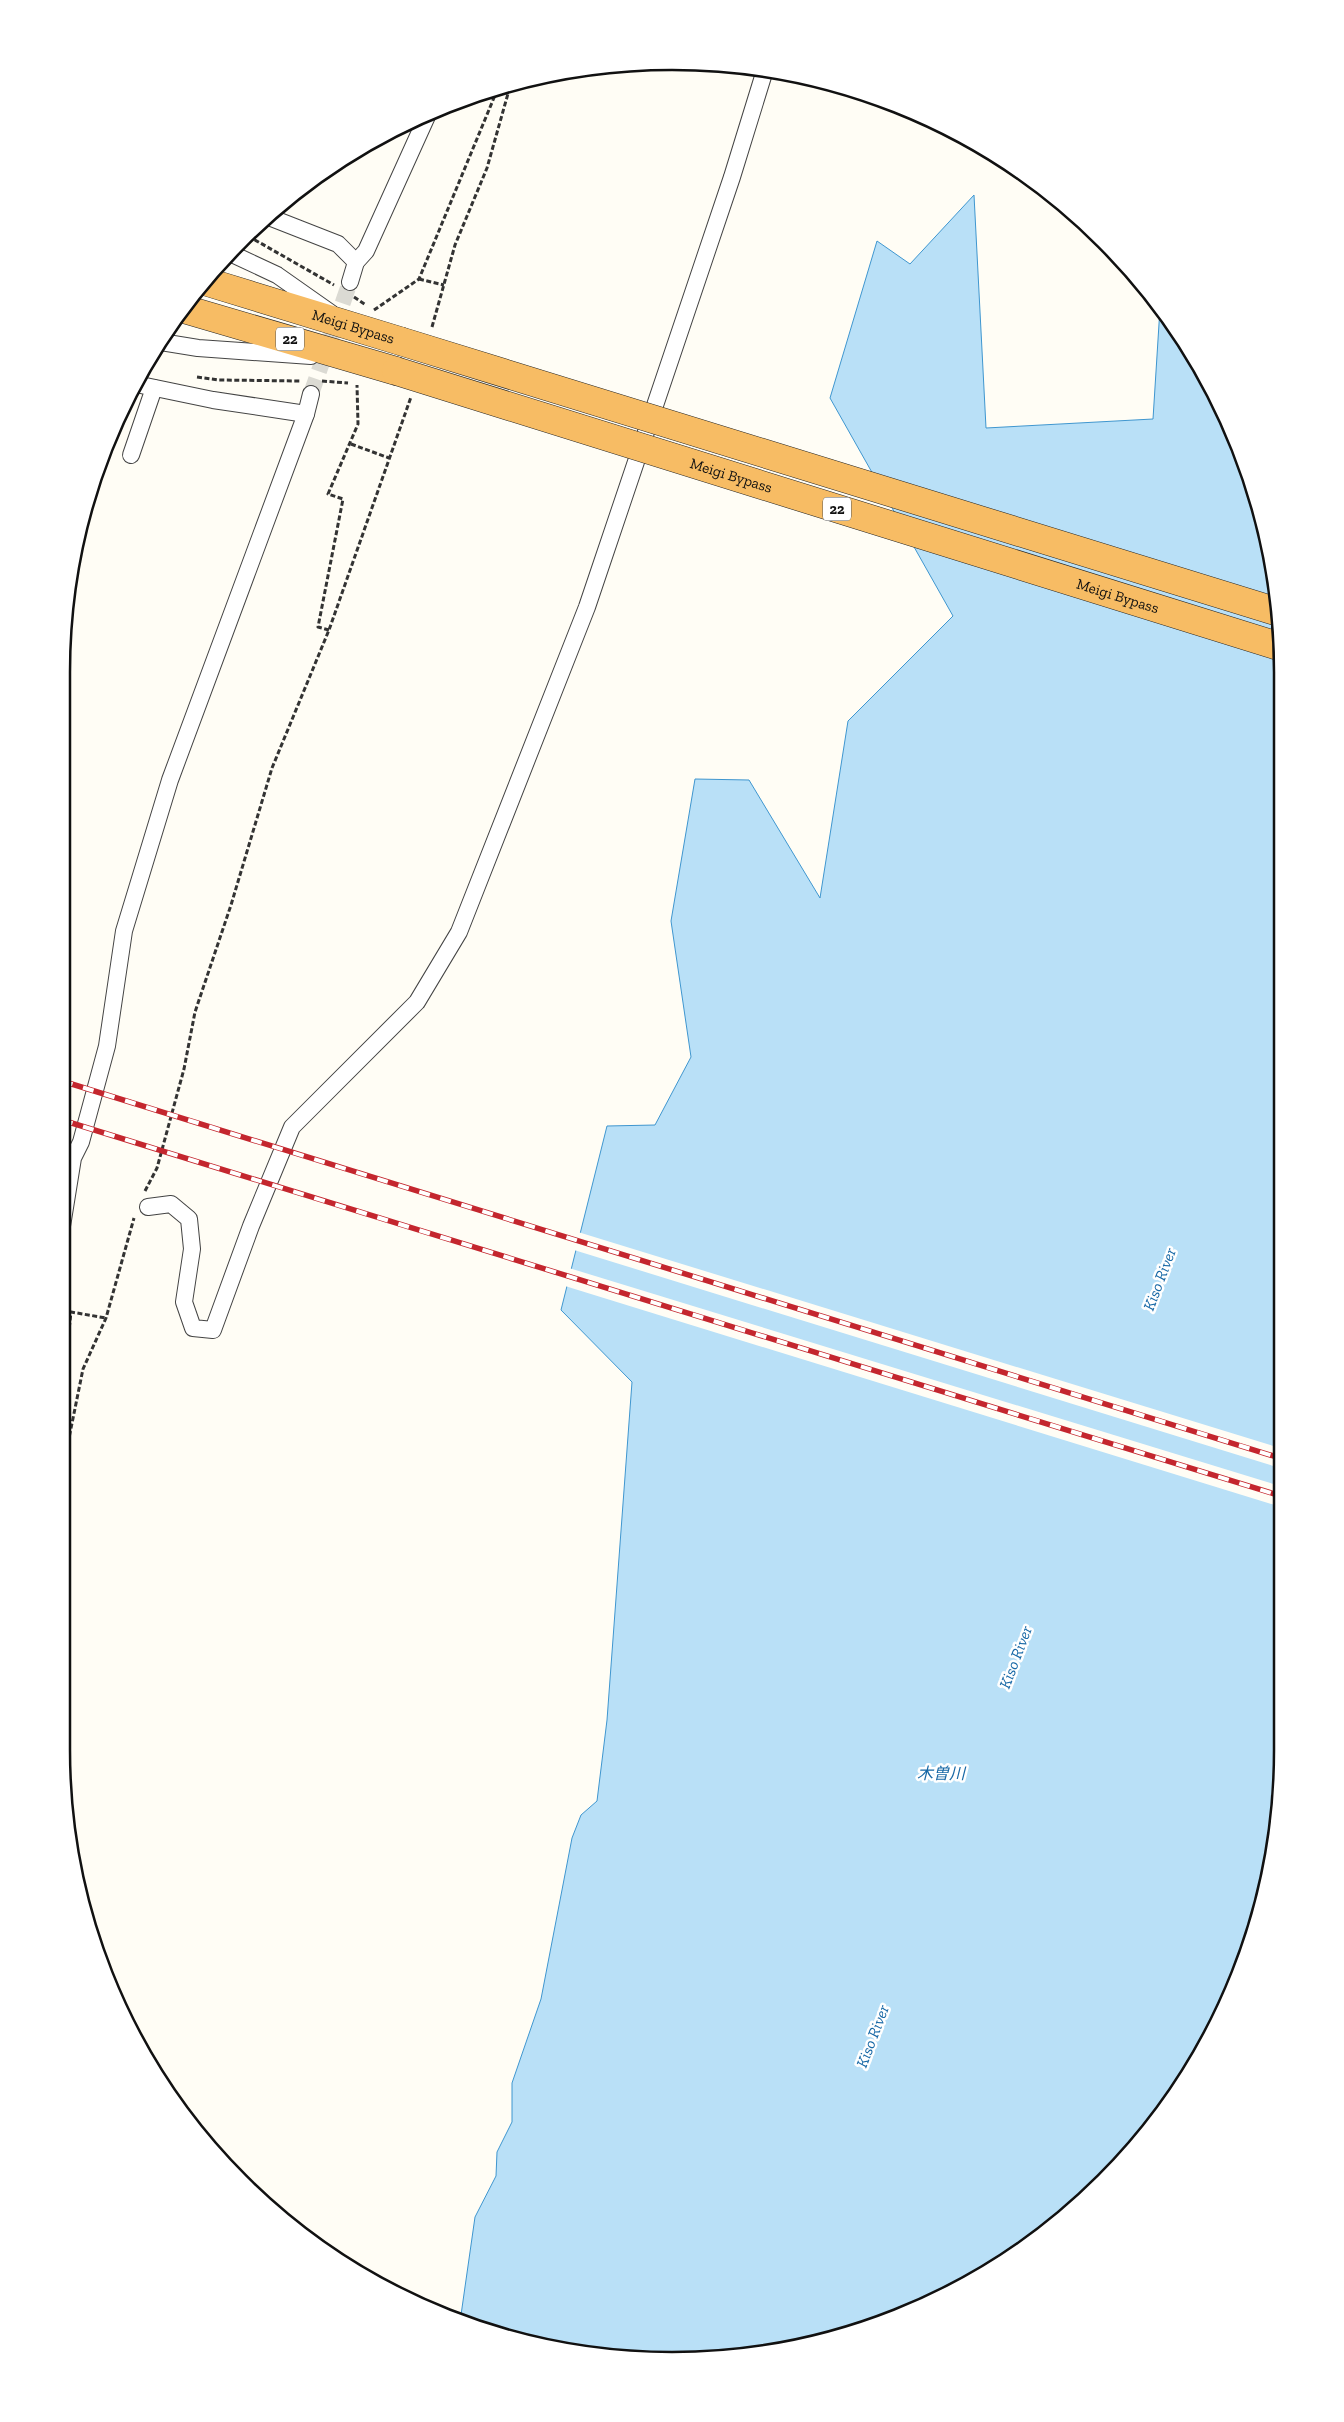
<svg xmlns="http://www.w3.org/2000/svg" width="1344" height="2422" font-family="'Zilla Slab','Noto Sans JP',serif">
	<rect width="100%" height="100%" fill="#fffdf5"/>
	<polygon fill="#b9e0f7" stroke="#3f96cf" points="974,195 986,428 1153,419 1160,308 1180,333 1250,475 1278,593 1281,1790 1262,1908 1201,2055 1156,2122 1075,2209 1011,2258 906,2314 830,2340 712,2359 632,2359 514,2340 460,2322 475,2217 496,2176 497,2152 512,2122 512,2083 541,1999 572,1838 581,1815 597,1801 607,1720 632,1382 561,1310 607,1126 655,1125 691,1057 671,921 695,779 749,780 820,898 848,721 953,616 830,398 877,241 910,264"/>
	<g fill="#fffdf5">
		<polygon points="578,1232 1280,1448 1280,1468 574,1250"/>
		<polygon points="569,1268 1280,1486 1281,1507 565,1286"/>
	</g>
	<g fill="none" stroke-linecap="round" stroke-linejoin="round">
		<polyline stroke="#dbdad3" stroke-width="16" stroke-dasharray="16 8" stroke-linecap="butt" points="311,394 350,282"/>
		<g stroke="#444" stroke-width="18">
			<g id="minor">
				<polyline points="269,217 338,244 356,262"/>
				<polyline points="230,253 277,275 331,313"/>
				<polyline points="350,282 356,262 366,251 428,114"/>
				<polyline points="161,342 198,348 311,356"/>
				<polyline points="136,384 213,400 306,414"/>
				<polyline points="131,455 154,388"/>
				<polyline points="148,1207 171,1204 189,1219 192,1249 184,1302 193,1328 213,1330 251,1226 292,1127 417,1002 459,932 587,607 732,177 765,70"/>
				<polyline points="62,1226 73,1158 81,1142 107,1046 124,931 170,780 306,414 311,394"/>
			</g>
		</g>
		<g stroke="#222" stroke-width="29">
			<g id="trunk">
				<path id="s1" d="M204 281 400 341"/>
				<polyline points="184,309 396,371"/>
			</g>
		</g>
		<g stroke="#333" stroke-width="3" stroke-dasharray="5 2.5" stroke-linecap="butt">
			<polyline points="248,236 334,285"/>
			<polyline points="419,279 444,285"/>
			<polyline points="354,297 366,305"/>
			<polyline points="374,310 419,279 498,88"/>
			<polyline points="432,327 455,245 487,168 511,83"/>
			<polyline points="197,377 219,380 301,381"/>
			<polyline points="322,381 348,383"/>
			<polyline points="351,444 389,458"/>
			<polyline points="329,630 318,627 343,499 328,494 358,424 357,385"/>
			<polyline points="145,1191 157,1168 184,1069 195,1012 231,905 272,768 329,630 411,397"/>
			<polyline points="62,1395 71,1312 106,1318"/>
			<polyline points="62,1457 68,1443 83,1369 106,1318 134,1218"/>
		</g>
		<use href="#minor" stroke="#fff" stroke-width="16"/>
		<use href="#trunk" stroke="#f7bc64" stroke-width="28"/>
		<g stroke="#c4262e" stroke-width="5.5">
			<g id="rail">
				<polyline points="62,1081 1280,1458"/>
				<polyline points="62,1120 1281,1496"/>
			</g>
		</g>
		<use href="#rail" stroke="#fff" stroke-width="4" stroke-dasharray="11" stroke-linecap="butt"/>
		<g stroke="#222" stroke-width="29" stroke-linecap="butt">
			<g id="trunk-bridge">
				<polyline points="400,341 1278,612"/>
				<path id="s2" d="M396 371 1278 646"/>
			</g>
		</g>
		<use href="#trunk-bridge" stroke="#f7bc64" stroke-width="28"/>
	</g>
	<g text-anchor="middle" stroke-width="5" stroke-linejoin="round" paint-order="stroke">
		<g fill="#fff" stroke="#585858" stroke-width="1">
			<rect x="276" y="327.5" width="28" height="23" rx="4"/>
			<rect x="823" y="497.5" width="28" height="23" rx="4"/>
		</g>
		<g font-size="14" font-weight="bold" fill="#111">
			<text x="290" y="344">22</text>
			<text x="837" y="514">22</text>
		</g>
		<g font-size="15" fill="#111" stroke="#fff">
			<text dy="5" stroke="none"><textPath href="#s1" startOffset="156">Meigi Bypass</textPath></text>
			<text dy="5" stroke="none"><textPath href="#s2" startOffset="351">Meigi Bypass</textPath></text>
			<text dy="5" stroke="none"><textPath href="#s2" startOffset="756">Meigi Bypass</textPath></text>
		</g>
		<g font-size="16" font-style="italic" fill="#1768a6" stroke="#fff">
			<text transform="translate(1159 1279) rotate(-69)" y="6">Kiso River</text>
			<text transform="translate(1015 1657) rotate(-69)" y="6">Kiso River</text>
			<text x="941" y="1779">木曽川</text>
			<text transform="translate(872 2036) rotate(-69)" y="6">Kiso River</text>
		</g>
	</g>
	<path d="M0 0H1344V2422H0ZM672 70H672A602 602 0 0 1 1274 672V1750A602 602 0 0 1 672 2352H672A602 602 0 0 1 70 1750V672A602 602 0 0 1 672 70Z" fill="#fff" fill-rule="evenodd"/>
	<path fill="none" stroke="#111" stroke-width="2.5" d="M672 70H672A602 602 0 0 1 1274 672V1750A602 602 0 0 1 672 2352H672A602 602 0 0 1 70 1750V672A602 602 0 0 1 672 70Z"/>
</svg>
